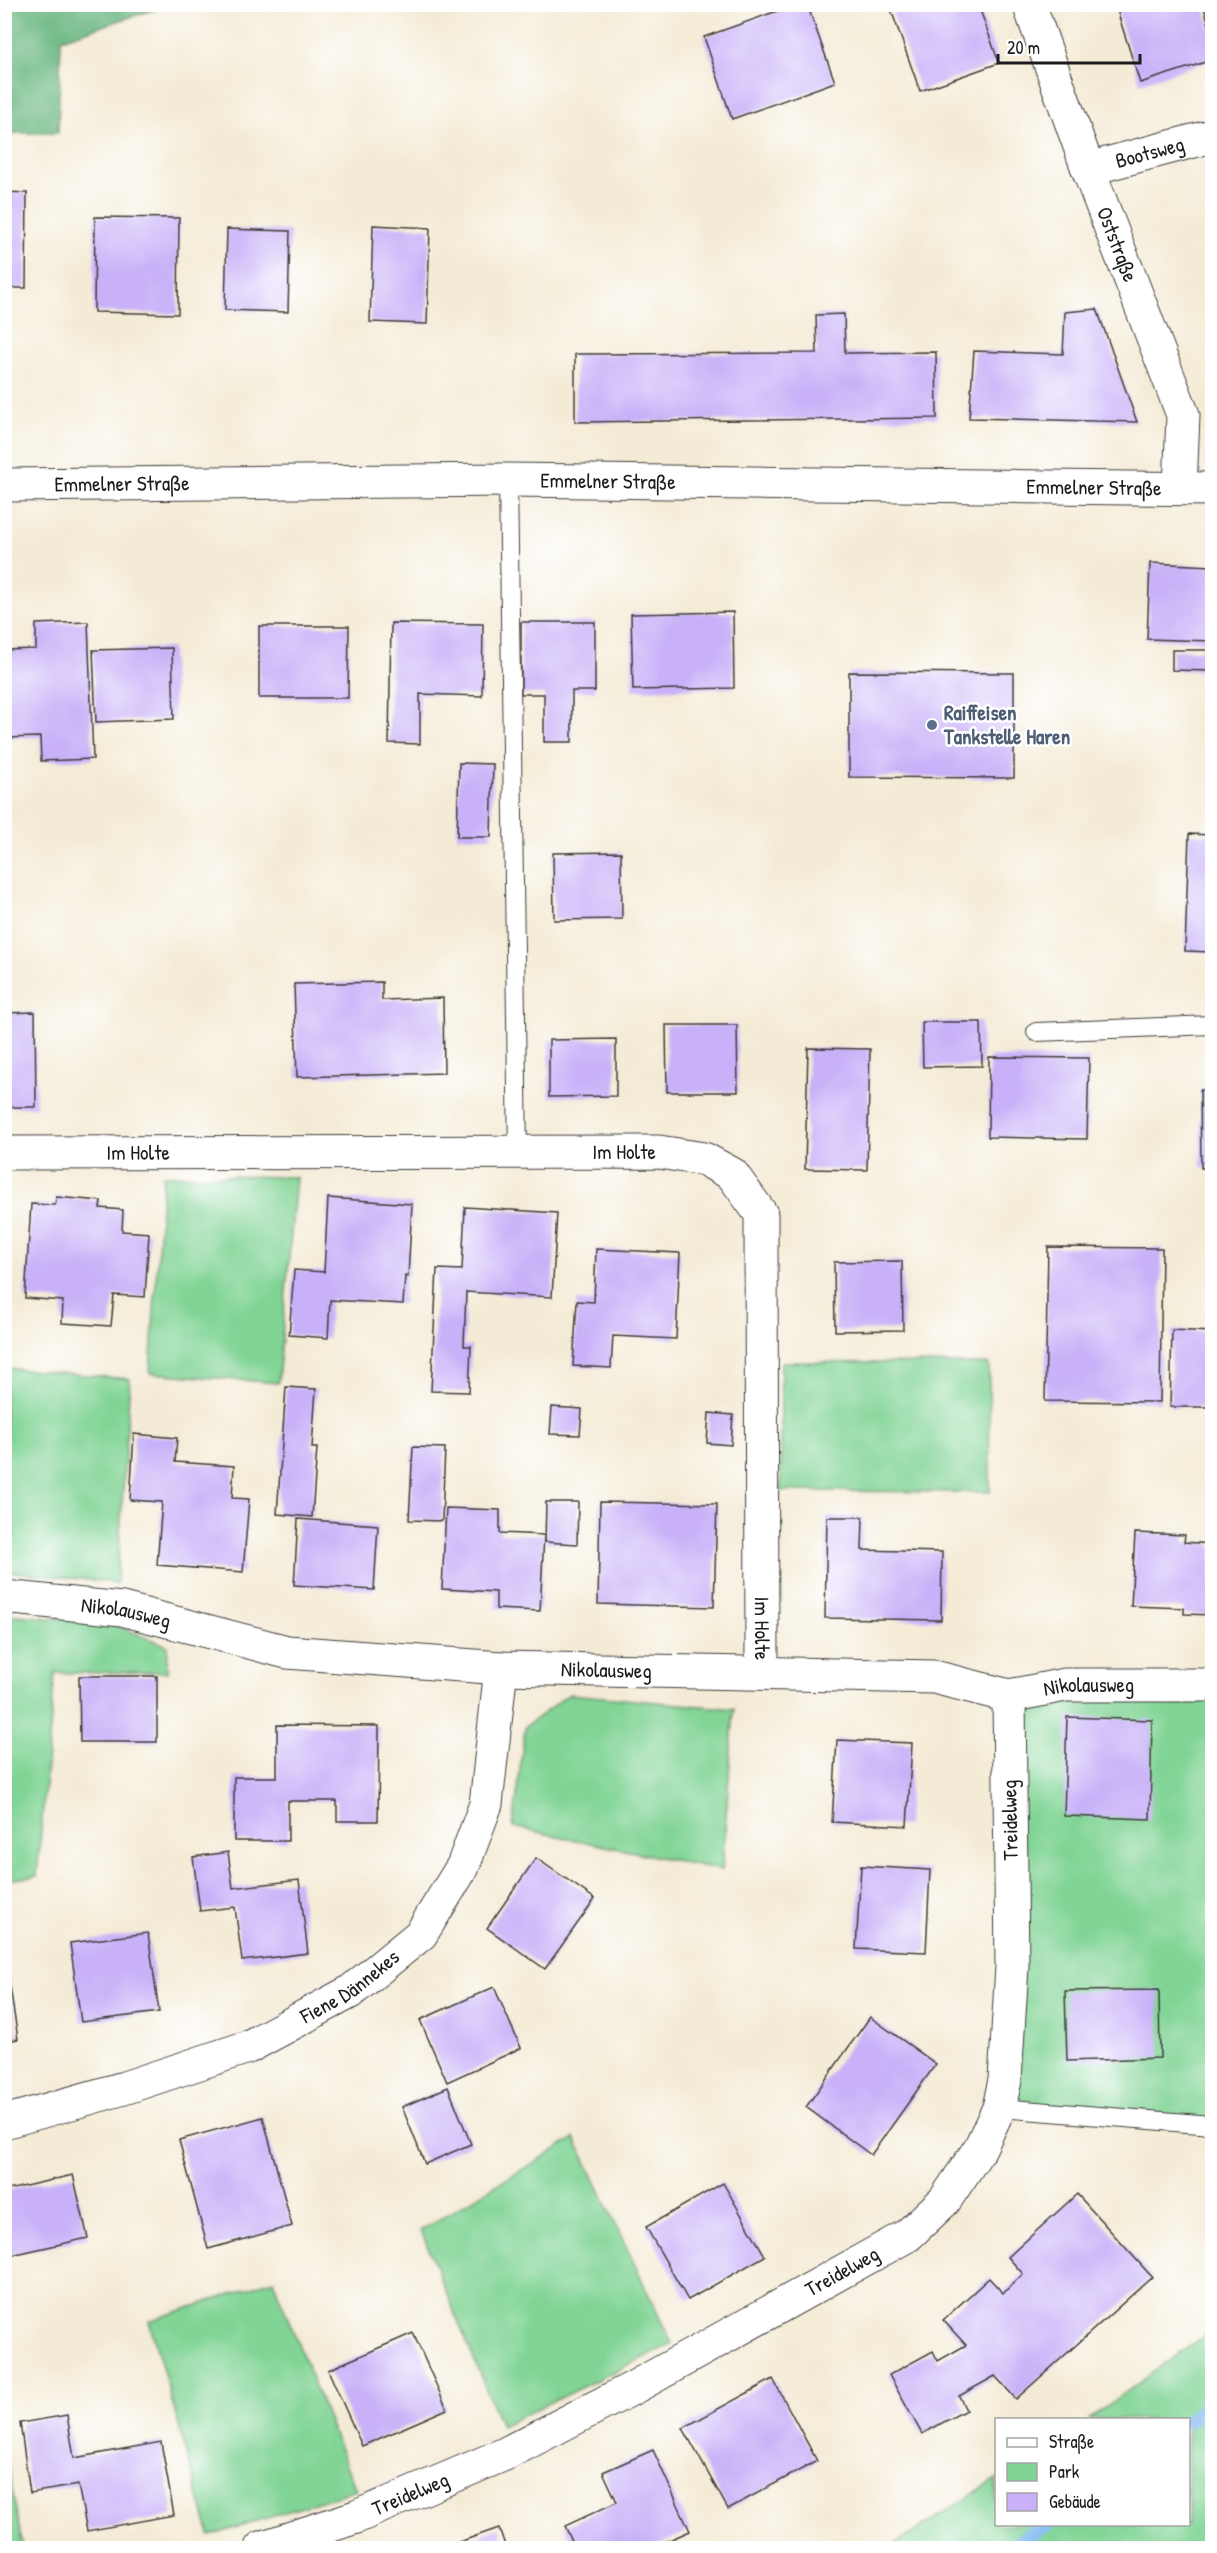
<svg xmlns="http://www.w3.org/2000/svg" width="1217" height="2553" font-family="'Patrick Hand',sans-serif">
	<rect width="100%" height="100%" fill="#fff"/>
	<filter id="ink" filterUnits="userSpaceOnUse"><feTurbulence type="fractalNoise" baseFrequency=".0167" numOctaves="2"/><feDisplacementMap in="SourceGraphic" scale="12" xChannelSelector="R" yChannelSelector="G"/><feConvolveMatrix kernelMatrix="1 2 1 2 8 2 1 2 1" color-interpolation-filters="sRGB"/></filter>
	<filter id="wash" filterUnits="userSpaceOnUse"><feTurbulence type="fractalNoise" baseFrequency=".008" numOctaves="4" result="noise"/><feDisplacementMap in="SourceGraphic" scale="24" xChannelSelector="R" yChannelSelector="G"/><feGaussianBlur stdDeviation="1.35" result="paint"/><feColorMatrix in="noise" values="0 0 0 0 0 0 0 0 0 0 0 0 0 0 0 0 0 1.4 0 .05"/><feComposite in="paint" operator="in"/></filter>
	<g filter="url(#wash)">
		<rect width="100%" height="100%" fill="#f4ebd6"/>
		<g fill="#81d495" stroke="#4e7858" stroke-width="1.5">
			<polygon points="163,1175 296,1177 278,1383 150,1373"/>
			<polygon points="781,1362 989,1364 990,1492 781,1491"/>
			<polygon points="5,1368 130,1379 117,1583 5,1571"/>
			<polygon points="4,1614 109,1623 168,1646 167,1672 55,1673 37,1876 5,1880"/>
			<polygon points="1212,1685 1212,2129 999,2108 1009,1696"/>
			<polygon points="569,1694 734,1709 722,1870 513,1827 525,1727"/>
			<polygon points="575,2138 672,2344 501,2426 421,2230"/>
			<polygon points="273,2280 356,2490 210,2536 149,2321"/>
			<polygon points="1212,2330 1212,2548 890,2548 996,2479 996,2524 1188,2524 1188,2420 1089,2419"/>
			<polygon points="4,2453 5,2453 23,2548 5,2548"/>
		</g>
		<polygon fill="#68b67e" stroke="#42694d" stroke-width="1.5" points="4,5 5,4 169,5 61,39 58,133 5,133"/>
		<g fill="none" stroke-linecap="round" stroke-linejoin="round">
			<g stroke="#80b8f0" stroke-width="14">
				<polyline points="1188,2421 1212,2401"/>
				<polyline points="1009,2548 1048,2524"/>
			</g>
		</g>
		<g id="blocks">
			<g fill="#c8b1f8">
				<polygon points="797,4 807,4 835,82 732,119 704,37"/>
				<polygon points="889,4 978,4 999,63 920,91"/>
				<polygon points="1115,4 1203,4 1212,35 1212,60 1140,83"/>
				<polygon points="4,192 27,193 26,288 4,288"/>
				<polygon points="95,217 179,218 178,314 94,312"/>
				<polygon points="373,225 430,228 427,324 370,322"/>
				<polygon points="227,229 290,231 288,312 225,310"/>
				<polygon points="1097,309 1137,422 969,418 974,351 1063,354 1065,312"/>
				<polygon points="844,314 845,353 936,352 937,418 575,422 575,354 817,353 816,315"/>
				<polygon points="1150,563 1212,566 1212,641 1147,639"/>
				<polygon points="733,612 734,688 633,690 631,614"/>
				<polygon points="88,622 93,759 41,761 40,737 4,738 4,650 36,649 36,624"/>
				<polygon points="521,622 595,622 595,691 572,691 572,742 544,742 544,694 521,694"/>
				<polygon points="391,623 483,624 482,696 420,694 420,744 389,743"/>
				<polygon points="259,626 349,626 348,698 259,698"/>
				<polygon points="172,648 174,719 96,722 93,650"/>
				<polygon points="1172,650 1212,650 1212,671 1172,670"/>
				<polygon points="849,672 1014,673 1014,778 849,777"/>
				<polygon points="459,763 493,764 491,837 457,837"/>
				<polygon points="1189,834 1212,835 1212,952 1185,951"/>
				<polygon points="621,852 622,919 554,920 553,853"/>
				<polygon points="382,982 382,1000 443,998 444,1073 297,1077 294,984"/>
				<polygon points="35,1012 36,1107 4,1107 4,1013"/>
				<polygon points="922,1022 981,1022 982,1066 923,1067"/>
				<polygon points="666,1025 737,1025 738,1092 667,1092"/>
				<polygon points="616,1039 616,1096 549,1097 549,1040"/>
				<polygon points="808,1048 870,1049 867,1170 805,1169"/>
				<polygon points="989,1057 1089,1058 1087,1139 988,1137"/>
				<polygon points="1200,1090 1212,1090 1212,1168 1201,1168"/>
				<polygon points="56,1197 101,1201 100,1208 123,1210 122,1231 149,1233 145,1297 114,1295 111,1326 62,1323 63,1301 25,1298 31,1204 55,1205"/>
				<polygon points="328,1198 412,1204 408,1277 405,1276 403,1304 330,1300 328,1338 289,1335 294,1270 324,1272"/>
				<polygon points="465,1207 557,1213 552,1297 466,1292 464,1346 471,1346 469,1392 431,1391 437,1269 462,1270"/>
				<polygon points="1048,1247 1162,1248 1160,1402 1045,1401"/>
				<polygon points="596,1249 680,1253 676,1339 613,1336 611,1368 573,1366 577,1301 594,1302"/>
				<polygon points="902,1261 903,1330 835,1331 834,1262"/>
				<polygon points="1172,1330 1212,1332 1212,1407 1170,1407"/>
				<polygon points="286,1387 316,1389 312,1448 317,1448 312,1517 277,1514"/>
				<polygon points="552,1407 582,1409 580,1435 550,1434"/>
				<polygon points="709,1413 733,1415 731,1445 707,1443"/>
				<polygon points="134,1434 177,1438 175,1462 234,1466 232,1498 249,1499 243,1572 157,1565 162,1502 130,1500"/>
				<polygon points="413,1447 445,1448 442,1521 409,1520"/>
				<polygon points="546,1502 578,1502 577,1544 545,1542"/>
				<polygon points="600,1502 717,1504 714,1607 598,1604"/>
				<polygon points="446,1508 500,1510 500,1533 544,1535 540,1611 496,1609 496,1592 442,1589"/>
				<polygon points="827,1517 863,1517 862,1550 942,1552 941,1620 825,1618"/>
				<polygon points="298,1519 378,1525 374,1590 294,1585"/>
				<polygon points="1135,1533 1185,1535 1184,1542 1212,1544 1212,1615 1184,1614 1184,1608 1131,1606"/>
				<polygon points="79,1676 157,1676 157,1742 80,1742"/>
				<polygon points="1067,1717 1152,1720 1150,1819 1064,1816"/>
				<polygon points="277,1725 379,1726 378,1821 337,1821 337,1801 288,1801 288,1841 234,1841 234,1777 277,1777"/>
				<polygon points="837,1740 912,1743 907,1826 832,1822"/>
				<polygon points="228,1852 233,1888 299,1880 308,1953 242,1961 235,1907 200,1911 193,1857"/>
				<polygon points="536,1858 595,1899 545,1969 487,1928"/>
				<polygon points="861,1866 930,1870 926,1952 856,1949"/>
				<polygon points="148,1933 159,2012 81,2022 70,1943"/>
				<polygon points="7,1967 18,2039 4,2041 4,1968"/>
				<polygon points="494,1987 521,2048 447,2082 420,2020"/>
				<polygon points="1159,1990 1160,2058 1067,2061 1065,1991"/>
				<polygon points="870,2017 936,2064 871,2155 806,2107"/>
				<polygon points="448,2087 471,2144 425,2164 402,2107"/>
				<polygon points="263,2117 292,2226 208,2249 179,2140"/>
				<polygon points="73,2175 88,2238 7,2256 4,2245 4,2191"/>
				<polygon points="723,2183 765,2256 688,2300 646,2227"/>
				<polygon points="1077,2194 1152,2277 1016,2399 995,2376 959,2396 966,2410 922,2434 889,2375 933,2351 938,2361 966,2345 943,2320 989,2278 1003,2293 1023,2274 1008,2257"/>
				<polygon points="413,2333 447,2409 362,2446 328,2370"/>
				<polygon points="773,2379 817,2461 728,2509 683,2428"/>
				<polygon points="67,2415 74,2458 161,2442 174,2515 87,2531 78,2485 30,2493 20,2423"/>
				<polygon points="653,2450 690,2531 651,2548 575,2548 565,2526 617,2502 603,2472"/>
				<polygon points="499,2528 506,2548 442,2548"/>
			</g>
		</g>
	</g>
	<g filter="url(#ink)">
		<use href="#blocks" fill-opacity="0" stroke="#3c3b38" stroke-width="1.5"/>
		<g fill="none" stroke-linecap="round" stroke-linejoin="round">
			<g stroke="#3c3b38" stroke-width="20">
				<g id="service">
					<polyline points="508,480 518,1152"/>
					<polyline points="1036,1032 1212,1025"/>
					<polyline points="999,2108 1212,2125"/>
				</g>
			</g>
			<g stroke="#3c3b38" stroke-width="35">
				<g id="minor">
					<path id="s1" d="M1029 4 1088 169 1183 415 1180 488"/>
					<path id="s2" d="M1088 169 1212 136"/>
					<path id="s3" d="M4 1153 659 1152 704 1159 732 1174 761 1214 762 1672"/>
					<path id="s4" d="M4 1597 122 1609 287 1652 501 1668 934 1677 1009 1696 1065 1685H1212"/>
					<path id="s5" d="M4 2122 124 2088 248 2047 350 1992 421 1934 463 1866 486 1804 501 1668"/>
					<path id="s6" d="M261 2548 356 2517 505 2454 633 2388 908 2235 945 2200 980 2148 999 2108 1005 2080 1012 1966 1009 1696"/>
				</g>
			</g>
			<g stroke="#3c3b38" stroke-width="35">
				<g id="tertiary">
					<path id="s7" d="M4 485 508 480 1212 489"/>
				</g>
			</g>
			<use href="#service" stroke="#fff" stroke-width="18"/>
			<use href="#minor" stroke="#fff" stroke-width="33"/>
			<use href="#tertiary" stroke="#fff" stroke-width="33"/>
		</g>
	</g>
	<circle fill="#5c6f8a" stroke="#fff" stroke-width="2" cx="932" cy="725" r="6"/>
	<g text-anchor="middle" stroke-width="5" stroke-linejoin="round" paint-order="stroke">
		<g font-size="21" fill="#1c1c1c" stroke="#fff">
			<text dy="7" stroke="none"><textPath href="#s2" startOffset="64">Bootsweg</textPath></text>
			<text dy="7" stroke="none"><textPath href="#s1" startOffset="256">Oststraße</textPath></text>
			<text dy="7" stroke="none"><textPath href="#s7" startOffset="604">Emmelner Straße</textPath></text>
			<text dy="7" stroke="none"><textPath href="#s7" startOffset="118">Emmelner Straße</textPath></text>
			<text dy="7" stroke="none"><textPath href="#s7" startOffset="1090">Emmelner Straße</textPath></text>
			<text dy="7" stroke="none"><textPath href="#s3" startOffset="134">Im Holte</textPath></text>
			<text dy="7" stroke="none"><textPath href="#s3" startOffset="620">Im Holte</textPath></text>
			<text dy="7" stroke="none"><textPath href="#s4" startOffset="123">Nikolausweg</textPath></text>
			<text dy="7" stroke="none"><textPath href="#s3" startOffset="1196">Im Holte</textPath></text>
			<text dy="7" stroke="none"><textPath href="#s4" startOffset="609">Nikolausweg</textPath></text>
			<text dy="7" stroke="none"><textPath href="#s4" startOffset="1095">Nikolausweg</textPath></text>
			<text transform="translate(1010 1820) rotate(-91)" y="7">Treidelweg</text>
			<text dy="7" stroke="none"><textPath href="#s5" startOffset="374">Fiene Dännekes</textPath></text>
			<text dy="7" stroke="none"><textPath href="#s6" startOffset="645">Treidelweg</textPath></text>
			<text dy="7" stroke="none"><textPath href="#s6" startOffset="159">Treidelweg</textPath></text>
		</g>
		<g font-size="21" font-weight="bold" fill="#4e5e75" stroke="#fff" text-anchor="start">
			<text x="944" y="720">Raiffeisen<tspan x="944" dy="24">Tankstelle Haren</tspan></text>
		</g>
	</g>
	<rect width="1217" height="2553" fill="none" stroke="#fff" stroke-width="24"/>
	<rect x="995" y="2418" width="195" height="108" fill="#ffffff" stroke="#a4a4a4" stroke-width="1.5"/>
	<rect x="1007" y="2438" width="30" height="9" fill="#ffffff" stroke="#a4a4a4" stroke-width="1.5"/>
	<text x="1049" y="2448" font-size="18" fill="#1c1c1c">Straße</text>
	<rect x="1007" y="2463" width="30" height="18" fill="#81d495" stroke="#a4a4a4" stroke-width="1.5"/>
	<text x="1049" y="2478" font-size="18" fill="#1c1c1c">Park</text>
	<rect x="1007" y="2493" width="30" height="18" fill="#c8b1f8" stroke="#a4a4a4" stroke-width="1.5"/>
	<text x="1049" y="2508" font-size="18" fill="#1c1c1c">Gebäude</text>
	<path d="M998 54v9h142v-9" fill="none" stroke="#1c1c1c" stroke-width="3"/>
	<text x="1007" y="54" font-size="18" fill="#1c1c1c" stroke="#ffffff" stroke-width="4.5" paint-order="stroke">20 m</text>
</svg>
